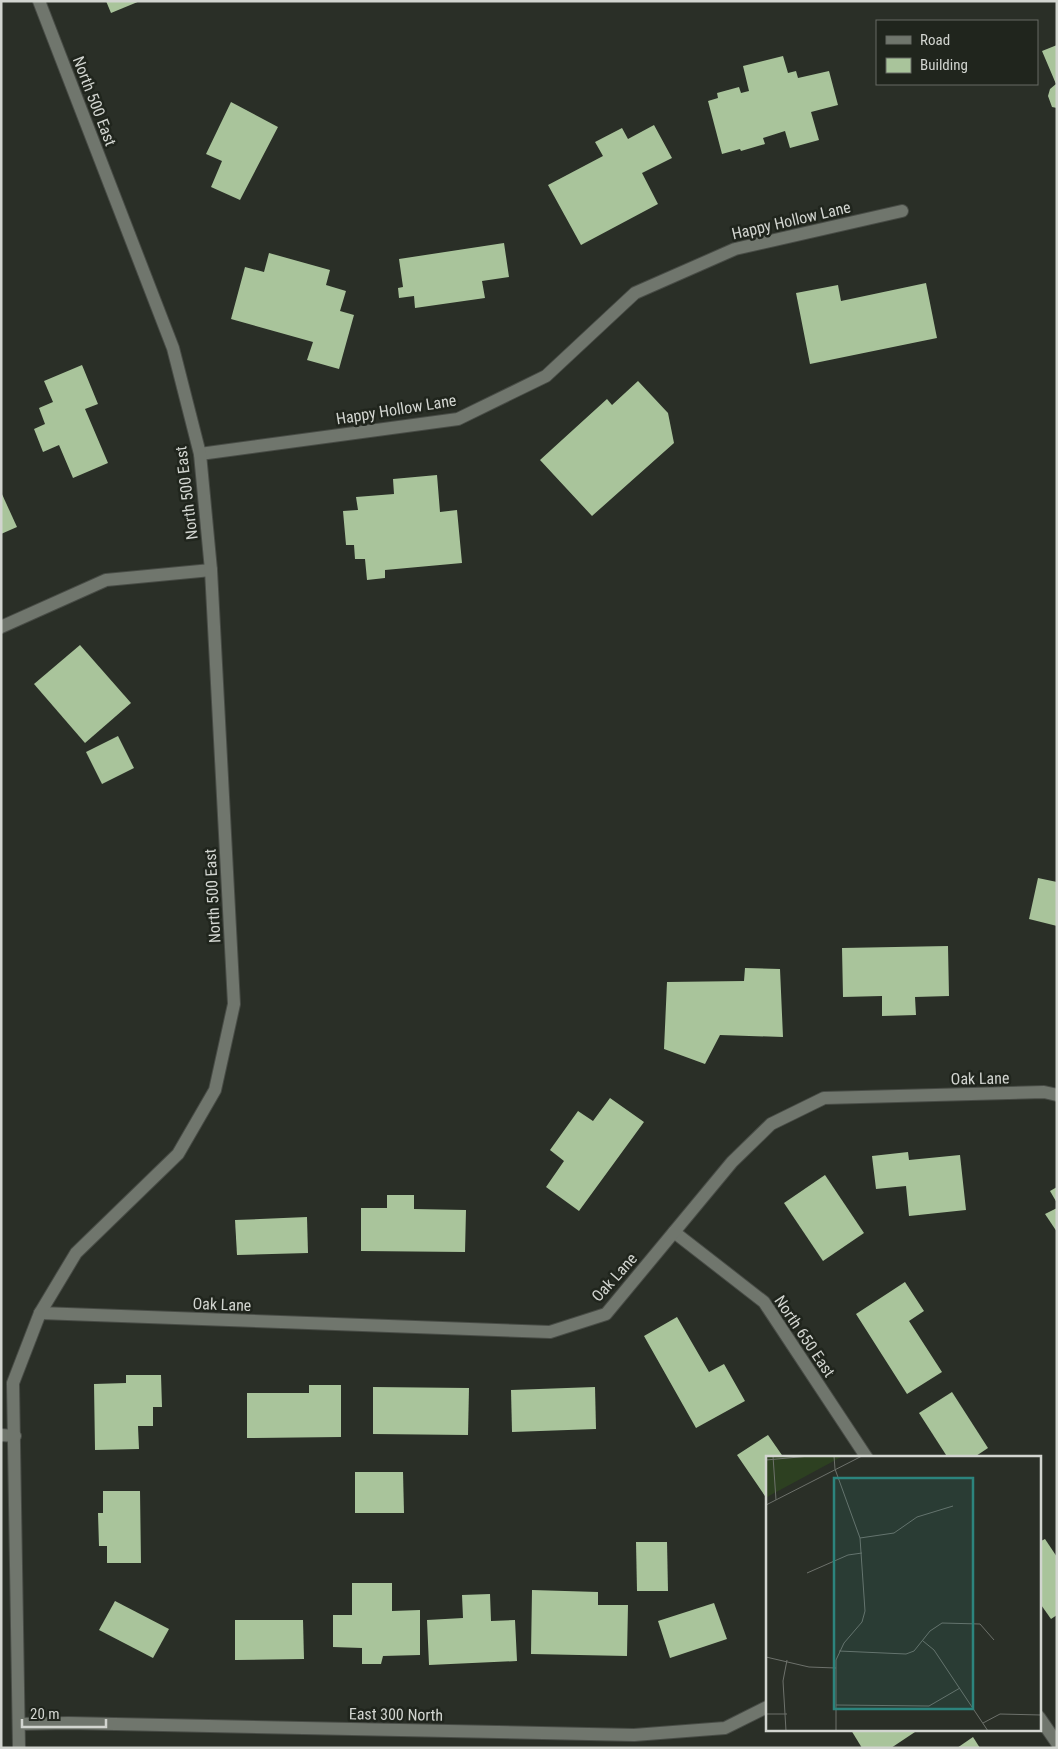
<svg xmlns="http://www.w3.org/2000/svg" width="1058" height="1749" font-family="'Roboto Condensed',sans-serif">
	<rect width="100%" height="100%" fill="#2a2f27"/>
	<g fill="#a9c49b">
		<polygon points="106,1 140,1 111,13"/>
		<polygon points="1057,45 1057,108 1052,107 1048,96 1050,89 1056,84 1042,51"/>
		<polygon points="783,56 788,73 796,71 798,78 829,71 838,105 811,112 819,140 790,148 785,131 763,138 765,144 741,151 740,149 722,154 708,101 718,98 717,93 739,87 741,93 749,91 743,66"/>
		<polygon points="231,102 278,127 240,200 211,187 222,161 206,154"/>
		<polygon points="654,125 672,158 642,173 658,204 581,245 548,185 603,156 595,142 622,128 628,139"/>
		<polygon points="504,243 509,277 482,281 485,298 415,308 414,296 399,298 398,288 403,287 399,259"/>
		<polygon points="269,253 330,270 326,285 346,291 340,311 354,315 339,369 307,360 313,342 231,319 245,267 264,272"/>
		<polygon points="926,283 937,338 810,364 796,293 838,285 841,301"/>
		<polygon points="82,365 98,404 85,409 108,463 73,478 59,445 43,452 34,429 45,424 39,408 53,402 44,381"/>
		<polygon points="638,381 668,413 674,443 592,516 540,460 607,399 612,405"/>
		<polygon points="437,475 440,512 457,510 462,563 385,570 385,578 367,580 365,559 355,559 354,545 346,545 343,511 358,510 356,497 394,494 393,479"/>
		<polygon points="1,492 17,527 1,534"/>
		<polygon points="80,645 131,703 85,743 34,684"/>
		<polygon points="118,736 134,768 102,784 86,752"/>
		<polygon points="1038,878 1057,882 1057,926 1029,919"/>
		<polygon points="948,946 949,996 915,997 916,1015 882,1016 882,996 843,997 842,948"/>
		<polygon points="745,968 780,969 783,1037 720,1035 705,1064 664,1049 667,982 744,981"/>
		<polygon points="610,1098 644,1122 579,1211 546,1187 564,1161 550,1150 578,1111 593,1121"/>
		<polygon points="908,1152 909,1160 960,1155 966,1210 909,1216 906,1186 876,1189 872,1156"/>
		<polygon points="825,1175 864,1233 823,1261 784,1203"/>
		<polygon points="1057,1187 1057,1203 1050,1191"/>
		<polygon points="387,1195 414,1195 414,1209 466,1210 465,1252 361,1251 361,1208 387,1208"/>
		<polygon points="1057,1208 1057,1232 1045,1214"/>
		<polygon points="307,1217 308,1253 237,1255 235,1220"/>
		<polygon points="905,1282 924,1311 909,1321 942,1372 907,1394 856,1314"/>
		<polygon points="677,1317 709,1372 724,1364 745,1401 696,1428 644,1336"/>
		<polygon points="126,1375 161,1375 162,1407 153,1407 153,1426 138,1426 139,1449 95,1450 94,1384 126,1383"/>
		<polygon points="309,1385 341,1385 341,1437 247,1438 247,1393 309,1393"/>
		<polygon points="373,1387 469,1388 468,1435 373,1434"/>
		<polygon points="595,1387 596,1429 512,1432 511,1390"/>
		<polygon points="952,1392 988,1448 973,1458 948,1458 919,1413"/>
		<polygon points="768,1435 784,1458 767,1458 767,1499 737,1455"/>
		<polygon points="355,1472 403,1472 404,1513 355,1513"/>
		<polygon points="103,1491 140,1491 141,1563 107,1563 107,1546 99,1546 98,1513 103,1513"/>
		<polygon points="1045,1539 1057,1557 1057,1615 1051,1619 1039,1602 1039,1542"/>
		<polygon points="636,1542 667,1542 668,1591 637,1591"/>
		<polygon points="352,1583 392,1583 392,1611 420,1610 420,1655 383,1656 381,1664 362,1664 362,1648 333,1647 333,1615 352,1615"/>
		<polygon points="532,1590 598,1592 598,1605 628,1605 627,1656 531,1654"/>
		<polygon points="490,1594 491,1621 515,1620 517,1661 429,1665 427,1620 463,1618 462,1595"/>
		<polygon points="115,1601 169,1629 153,1658 99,1630"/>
		<polygon points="714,1603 727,1639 670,1658 658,1621"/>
		<polygon points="235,1620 303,1620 304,1659 235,1660"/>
		<polygon points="851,1730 918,1730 891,1748 862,1748"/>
		<polygon points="973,1737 980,1748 957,1748"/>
	</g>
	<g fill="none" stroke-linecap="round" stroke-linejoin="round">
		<g stroke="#484c46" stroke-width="14">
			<g id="minor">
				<polyline points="200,454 458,419 546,376 635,293 735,249 902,211"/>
				<polyline points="1,627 106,580 211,570"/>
				<polyline points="674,1232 764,1302 867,1458"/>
				<polyline points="40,1313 550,1332 606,1314 732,1162 771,1124 824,1098 1044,1092 1057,1095"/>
				<polyline points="1,1435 15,1436"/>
				<polyline points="1039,1717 1057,1743"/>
				<polyline points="19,1724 68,1723 634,1735 725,1728 767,1707"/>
			</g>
		</g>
		<g stroke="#484c46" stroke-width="14">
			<polyline id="tertiary" points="19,1748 13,1383 40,1313 76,1253 178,1154 215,1090 234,1004 211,570 200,454 173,348 39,1"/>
		</g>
		<use href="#minor" stroke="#70766d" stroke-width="12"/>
		<use href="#tertiary" stroke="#70766d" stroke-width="12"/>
	</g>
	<g text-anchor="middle" stroke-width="5" stroke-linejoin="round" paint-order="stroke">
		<g font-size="16" fill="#d2d5d0" stroke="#20251d">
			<text transform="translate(95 101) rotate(69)" y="6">North 500 East</text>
			<text transform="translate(791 220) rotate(-13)" y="6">Happy Hollow Lane</text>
			<text transform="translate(396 409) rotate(-9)" y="6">Happy Hollow Lane</text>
			<text transform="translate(186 493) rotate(-97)" y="6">North 500 East</text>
			<text transform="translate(212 896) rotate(-93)" y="6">North 500 East</text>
			<text transform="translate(980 1078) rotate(-1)" y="6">Oak Lane</text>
			<text transform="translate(614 1277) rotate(-48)" y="6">Oak Lane</text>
			<text transform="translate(222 1304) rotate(2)" y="6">Oak Lane</text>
			<text transform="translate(805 1336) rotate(56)" y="6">North 650 East</text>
			<text transform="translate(396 1714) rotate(1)" y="6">East 300 North</text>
		</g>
	</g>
	<g transform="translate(766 1456)">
		<rect width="275" height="275" fill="#2a2f27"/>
		<path d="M0 0H77L1 41Z" fill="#2d4021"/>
		<path fill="none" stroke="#6d716b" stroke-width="1" d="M7 0 10 44M68 0 69 13 94 82 99 155 96 166 78 187 70 204V275M0 4 44 0M0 49 96 0M94 82 128 77 151 61 187 50M41 117 82 99 96 97M157 185 168 194 222 275M73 195 140 198 148 195 164 175 176 167 214 168 228 184M0 201 43 211 70 212M70 249 163 250 194 232M0 258H21M217 267 234 258 275 259M20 275 17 225 21 204"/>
		<path fill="#2c847d" fill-opacity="0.15" stroke="#2c847d" stroke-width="2.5" d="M68 22H207V253H68Z"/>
		<rect width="275" height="275" fill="none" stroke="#d2d5d0" stroke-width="2.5"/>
	</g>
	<rect width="1058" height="1749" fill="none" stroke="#d2d5d0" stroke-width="5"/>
	<rect x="876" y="20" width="162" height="65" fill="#20251d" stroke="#676b65"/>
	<rect x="886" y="36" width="25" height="8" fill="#70766d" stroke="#676b65"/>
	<text x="920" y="45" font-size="15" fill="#d2d5d0">Road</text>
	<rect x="886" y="58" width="25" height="15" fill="#a9c49b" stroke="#676b65"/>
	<text x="920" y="70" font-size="15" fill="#d2d5d0">Building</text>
	<path d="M22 1719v8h84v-8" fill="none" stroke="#d2d5d0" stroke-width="2.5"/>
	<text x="30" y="1719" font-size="15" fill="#d2d5d0" stroke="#20251d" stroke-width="4" paint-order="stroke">20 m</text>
</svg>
